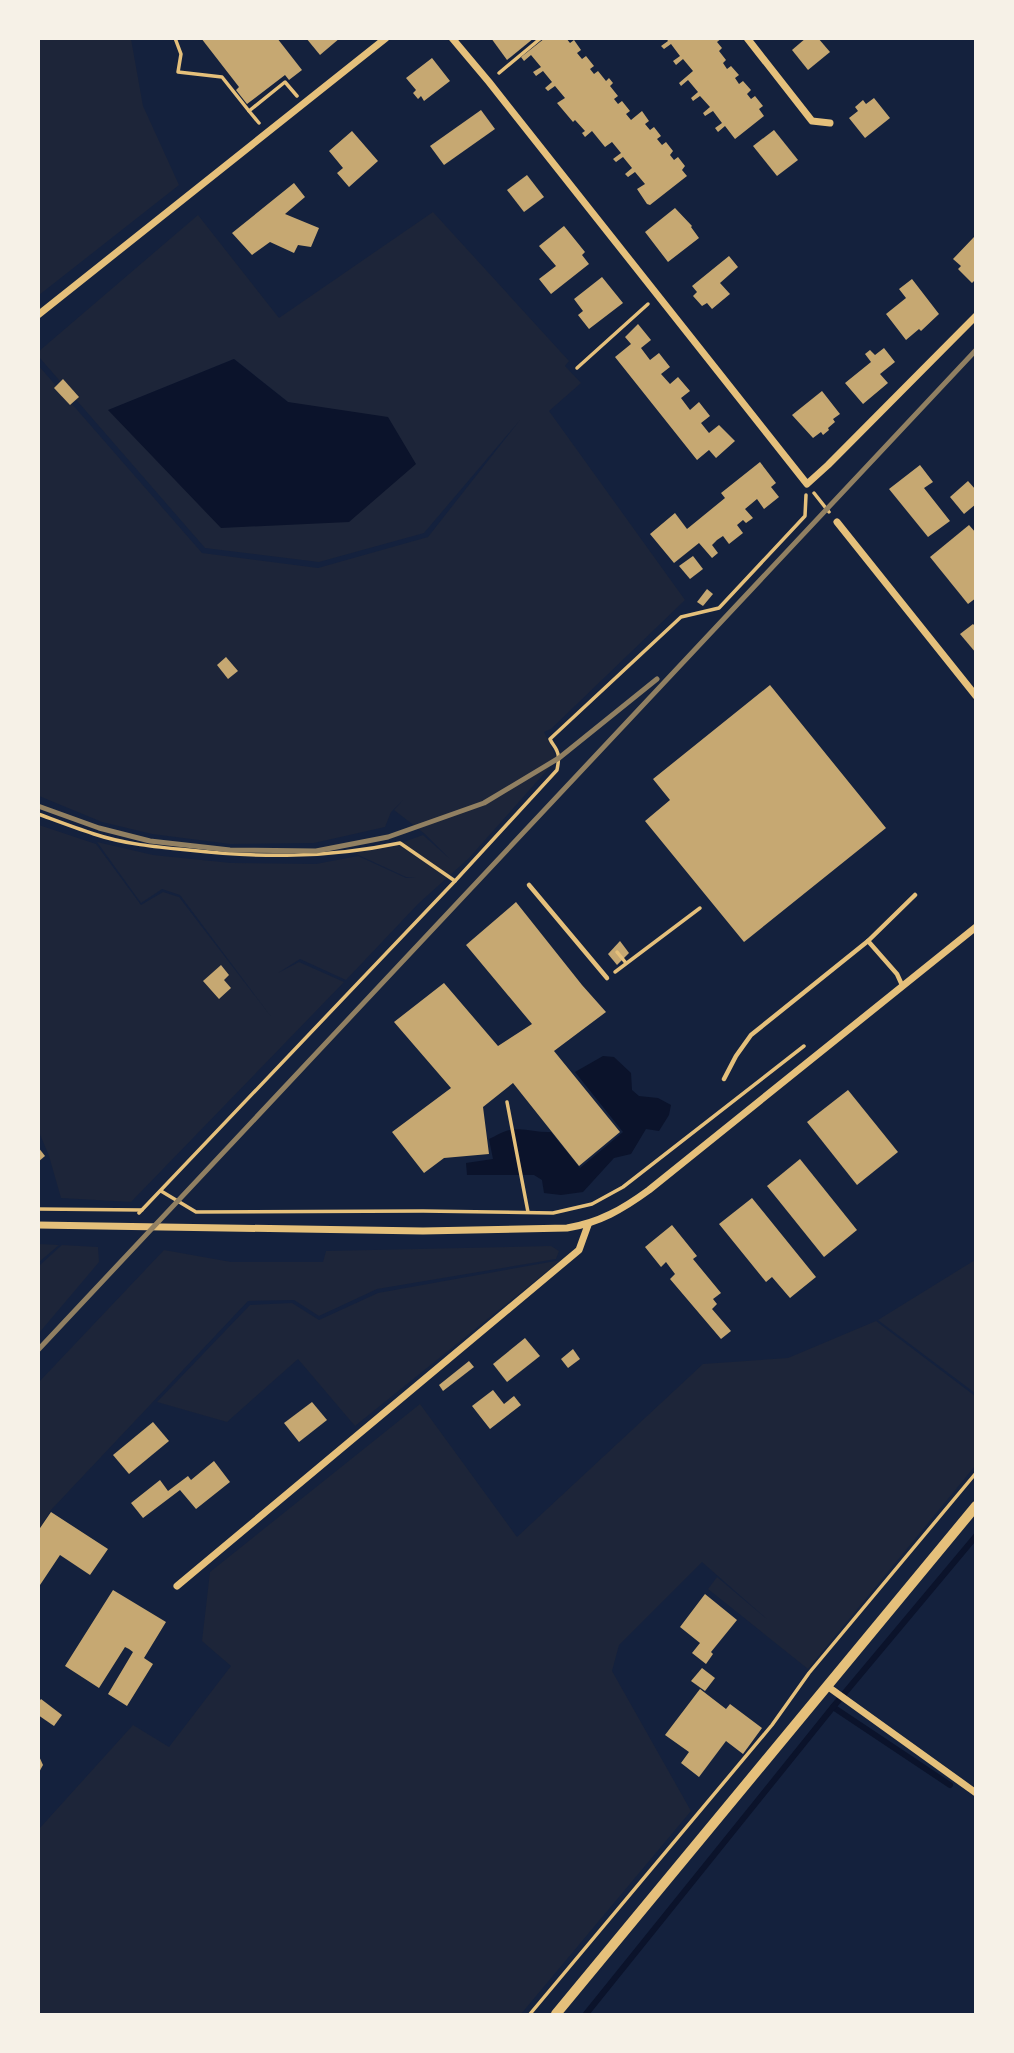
<svg xmlns="http://www.w3.org/2000/svg" width="1014" height="2053" font-family="'Varela Round',sans-serif">
	<rect width="100%" height="100%" fill="#14213d"/>
	<g fill="#1d2539" fill-rule="evenodd">
		<polygon points="39,38 131,39 143,106 179,185 39,295"/>
		<path d="M433 212 569 361 565 366 581 383 549 411 685 600 551 729 544 732 557 759 469 858 418 904 346 980 300 959 278 973 299 962 344 982 131 1202 61 1198 49 1156 39 1132V825L96 844 141 905 163 892 179 897 272 1018 180 895 162 889 141 903 97 842 153 855 231 863 316 864 358 856 406 878 416 877H406L354 853 390 847 423 835 450 859 425 834 394 810 403 800 391 812 385 827 314 843 230 844 152 834 102 822 39 796 38 365 202 553 318 568 428 537 520 420 424 533 319 562 205 548 39 357 38 352 198 215 279 318ZM234 359 288 402 109 410Z"/>
		<polygon points="39,1244 59,1245 39,1262"/>
		<polygon points="62,1245 98,1247 99,1262 39,1333 39,1266"/>
		<polygon points="551,1246 559,1251 556,1259 377,1289 319,1316 294,1300 248,1301 51,1510 39,1529 39,1382 164,1250 231,1262 323,1262 326,1251"/>
		<polygon points="561,1260 355,1426 298,1359 227,1422 157,1402 250,1305 292,1303 319,1320 378,1293"/>
		<polygon points="975,1260 975,1393 878,1320"/>
		<polygon points="876,1321 975,1396 975,1466 808,1669 708,1589 717,1577 768,1620 702,1562 619,1645 612,1671 691,1811 521,2014 39,2014 39,1829 133,1725 169,1747 231,1666 202,1641 210,1572 420,1404 517,1537 703,1364 788,1358"/>
	</g>
	<g fill="#0b132b">
		<polygon points="234,359 288,402 388,417 416,464 349,522 221,528 108,410"/>
		<path d="M603 1056 614 1057 631 1073 632 1090 639 1096 658 1098 671 1105 669 1115 659 1131 646 1129 631 1154 614 1158 583 1192 561 1195 544 1193 542 1180 534 1175H467L466 1163 493 1159 489 1139C496 1136 503 1131 510 1130 524 1127 537 1133 551 1132L580 1168 623 1132 575 1072Z"/>
	</g>
	<g fill="none" stroke-linecap="round" stroke-linejoin="round">
		<g stroke="#0b132b" stroke-width="6">
			<polyline points="833,1707 950,1785"/>
			<polyline points="586,2014 833,1707 976,1536"/>
		</g>
	</g>
	<g fill="#c6a872">
		<polygon points="201,38 277,38 302,70 289,80 285,75 247,104 236,90 239,87"/>
		<polygon points="306,38 340,38 320,55"/>
		<polygon points="491,38 534,38 507,60"/>
		<polygon points="545,38 566,38 570,43 574,40 581,50 577,53 582,59 586,56 594,66 590,69 594,74 598,71 606,81 609,78 613,83 610,86 618,96 614,99 618,104 622,101 630,111 626,114 631,120 642,111 649,121 645,124 650,130 654,127 661,136 657,139 662,145 666,142 673,151 670,155 674,160 678,157 685,166 682,170 687,176 650,205 647,204 637,189 645,184 635,172 628,177 625,174 632,168 623,157 616,162 613,159 621,153 612,142 605,147 592,131 585,137 582,133 585,131 575,120 573,122 557,103 565,98 555,86 548,91 545,88 552,82 543,71 536,76 533,72 541,67 531,55 524,61 521,57"/>
		<polygon points="666,38 722,38 717,42 722,48 719,51 726,60 723,63 727,69 731,66 739,75 735,78 739,84 743,81 751,90 747,94 751,99 755,96 763,106 759,109 764,116 735,139 725,126 718,132 715,128 722,123 713,111 705,116 703,113 710,107 700,96 693,101 691,98 698,92 688,80 681,86 679,83 693,71 683,59 676,65 673,61 680,56 671,44 664,49 661,46 668,41"/>
		<polygon points="806,38 818,38 830,52 808,70 792,50"/>
		<polygon points="432,58 450,81 424,101 421,96 418,99 413,93 416,90 406,78"/>
		<polygon points="874,98 890,118 865,138 849,118 858,111 855,107 863,100 866,104"/>
		<polygon points="481,110 495,129 444,165 430,146"/>
		<polygon points="774,130 798,160 777,176 753,146"/>
		<polygon points="352,131 378,161 349,187 337,173 343,168 329,151"/>
		<polygon points="527,175 544,197 524,212 507,190"/>
		<polygon points="294,183 305,197 285,214 319,228 311,247 298,245 294,253 270,242 252,255 232,233"/>
		<polygon points="675,208 692,226 691,227 699,238 668,262 645,232"/>
		<polygon points="564,226 585,252 582,255 589,264 551,294 539,279 556,266 539,246"/>
		<polygon points="974,237 976,239 976,279 972,283 958,269 961,266 953,259"/>
		<polygon points="729,256 738,267 720,283 730,294 712,309 707,303 702,306 693,296 697,292 692,286"/>
		<polygon points="602,277 623,303 589,329 578,315 583,311 574,299"/>
		<polygon points="912,279 939,314 921,331 919,329 906,340 886,314 906,298 899,289"/>
		<polygon points="638,324 651,340 641,348 650,360 659,353 670,367 661,374 670,384 678,377 690,391 681,398 690,410 699,402 710,416 701,423 709,433 719,425 735,441 716,458 709,450 697,460 615,357 631,344 625,337"/>
		<polygon points="884,348 895,362 880,374 888,383 863,404 845,383 871,362 865,354 870,350 875,355"/>
		<polygon points="63,379 79,397 70,405 54,388"/>
		<polygon points="822,391 840,414 833,419 835,422 828,428 829,430 823,435 821,432 813,438 792,415"/>
		<polygon points="760,462 776,483 771,487 779,497 764,509 757,499 745,509 753,518 746,523 743,520 737,525 743,533 729,544 723,536 717,540 712,545 718,553 712,558 699,543 674,563 650,534 675,513 687,529 725,498 721,493"/>
		<polygon points="920,465 933,482 924,488 950,521 928,537 889,489"/>
		<polygon points="968,481 976,490 976,504 964,514 950,497"/>
		<polygon points="969,525 976,533 976,598 968,604 930,557"/>
		<polygon points="693,556 703,569 690,579 679,566"/>
		<polygon points="707,589 713,594 703,606 697,602"/>
		<polygon points="973,624 976,627 976,653 960,634"/>
		<polygon points="226,657 238,671 228,679 217,665"/>
		<polygon points="770,685 886,828 744,942 645,821 670,800 653,779"/>
		<polygon points="516,902 582,985 606,1012 554,1051 620,1132 579,1166 513,1083 483,1107 489,1154 444,1158 424,1173 392,1132 451,1088 394,1022 444,983 498,1046 532,1024 466,945"/>
		<polygon points="620,941 629,953 617,965 608,954"/>
		<polygon points="221,965 229,975 224,980 231,988 219,999 203,981"/>
		<polygon points="848,1090 898,1152 857,1185 807,1122"/>
		<polygon points="38,1147 45,1156 38,1162"/>
		<polygon points="800,1159 857,1230 824,1257 767,1186"/>
		<polygon points="752,1198 816,1277 790,1298 772,1277 766,1282 719,1224"/>
		<polygon points="672,1225 697,1256 693,1259 721,1293 713,1299 717,1304 712,1309 731,1331 721,1339 670,1279 675,1274 666,1262 661,1267 645,1247"/>
		<polygon points="525,1338 540,1356 507,1382 493,1364"/>
		<polygon points="573,1349 580,1359 568,1368 561,1359"/>
		<polygon points="469,1361 474,1367 443,1391 439,1385"/>
		<polygon points="493,1390 504,1404 514,1396 521,1405 490,1429 472,1406"/>
		<polygon points="312,1402 327,1420 299,1442 284,1423"/>
		<polygon points="153,1422 169,1441 129,1474 113,1455"/>
		<polygon points="214,1461 230,1482 196,1509 180,1490 143,1518 131,1503 160,1480 168,1491 188,1476 191,1480"/>
		<polygon points="51,1512 108,1549 90,1575 60,1555 38,1588 38,1531"/>
		<polygon points="113,1590 166,1622 144,1658 153,1664 127,1706 108,1694 133,1652 129,1649 125,1647 99,1688 65,1666"/>
		<polygon points="705,1594 737,1620 711,1652 713,1654 706,1664 692,1653 700,1643 680,1627"/>
		<polygon points="702,1668 715,1678 705,1691 691,1681"/>
		<polygon points="700,1689 726,1709 730,1704 762,1728 743,1754 726,1741 699,1777 681,1763 689,1752 665,1735"/>
		<polygon points="41,1699 62,1715 54,1726 38,1715 38,1703"/>
		<polygon points="38,1754 43,1765 38,1774"/>
	</g>
	<g fill="none" stroke-linecap="round" stroke-linejoin="round">
		<g stroke="#e5c07b" stroke-width="3.5">
			<polyline points="175,38 181,54 178,72 222,77 249,111"/>
			<polyline points="499,73 541,38"/>
			<polyline points="259,123 249,111 285,82 297,96"/>
			<polyline points="577,368 648,304"/>
			<polyline points="814,493 829,512"/>
			<path d="M38 814C57 821 75 828 94 834 124 844 156 847 188 850 261 858 328 858 400 843L455 881"/>
			<polyline points="617,952 626,963"/>
			<polyline points="615,972 700,908"/>
			<polyline points="507,1102 528,1212"/>
			<polyline points="161,1191 196,1212 423,1211 553,1213 592,1204 623,1187 804,1046"/>
			<polyline points="38,1209 142,1210"/>
			<path d="M139 1213 455 881 557 770C558 764 560 757 557 751 555 746 552 744 550 739L681 617 719 608 805 516 806 495"/>
			<polyline points="530,2014 772,1725 809,1673 976,1473"/>
		</g>
		<g stroke="#e5c07b" stroke-width="4.5">
			<polyline points="529,885 607,978"/>
			<polyline points="868,941 897,974 902,985"/>
			<polyline points="724,1079 736,1056 751,1035 868,941 915,895"/>
		</g>
		<g stroke="#e5c07b" stroke-width="7">
			<polyline points="452,38 489,82 807,484 828,465 976,316"/>
			<polyline points="747,38 812,121 830,123"/>
			<polyline points="38,315 386,38"/>
			<polyline points="837,522 976,696"/>
			<path d="M38 1225 423 1231 567 1228C599 1223 623 1209 649 1190L976 927"/>
			<polyline points="177,1586 579,1250 588,1225"/>
			<polyline points="827,1686 976,1793"/>
		</g>
		<polyline stroke="#e5c07b" stroke-width="10" points="556,2014 976,1506"/>
		<g stroke="#918062" stroke-width="5">
			<polyline points="38,806 99,828 150,841 230,850 316,851 388,837 484,803 559,758 657,679"/>
			<polyline points="38,1350 976,350"/>
		</g>
	</g>
	<rect width="1014" height="2053" fill="none" stroke="#f6f1e7" stroke-width="80"/>
</svg>
